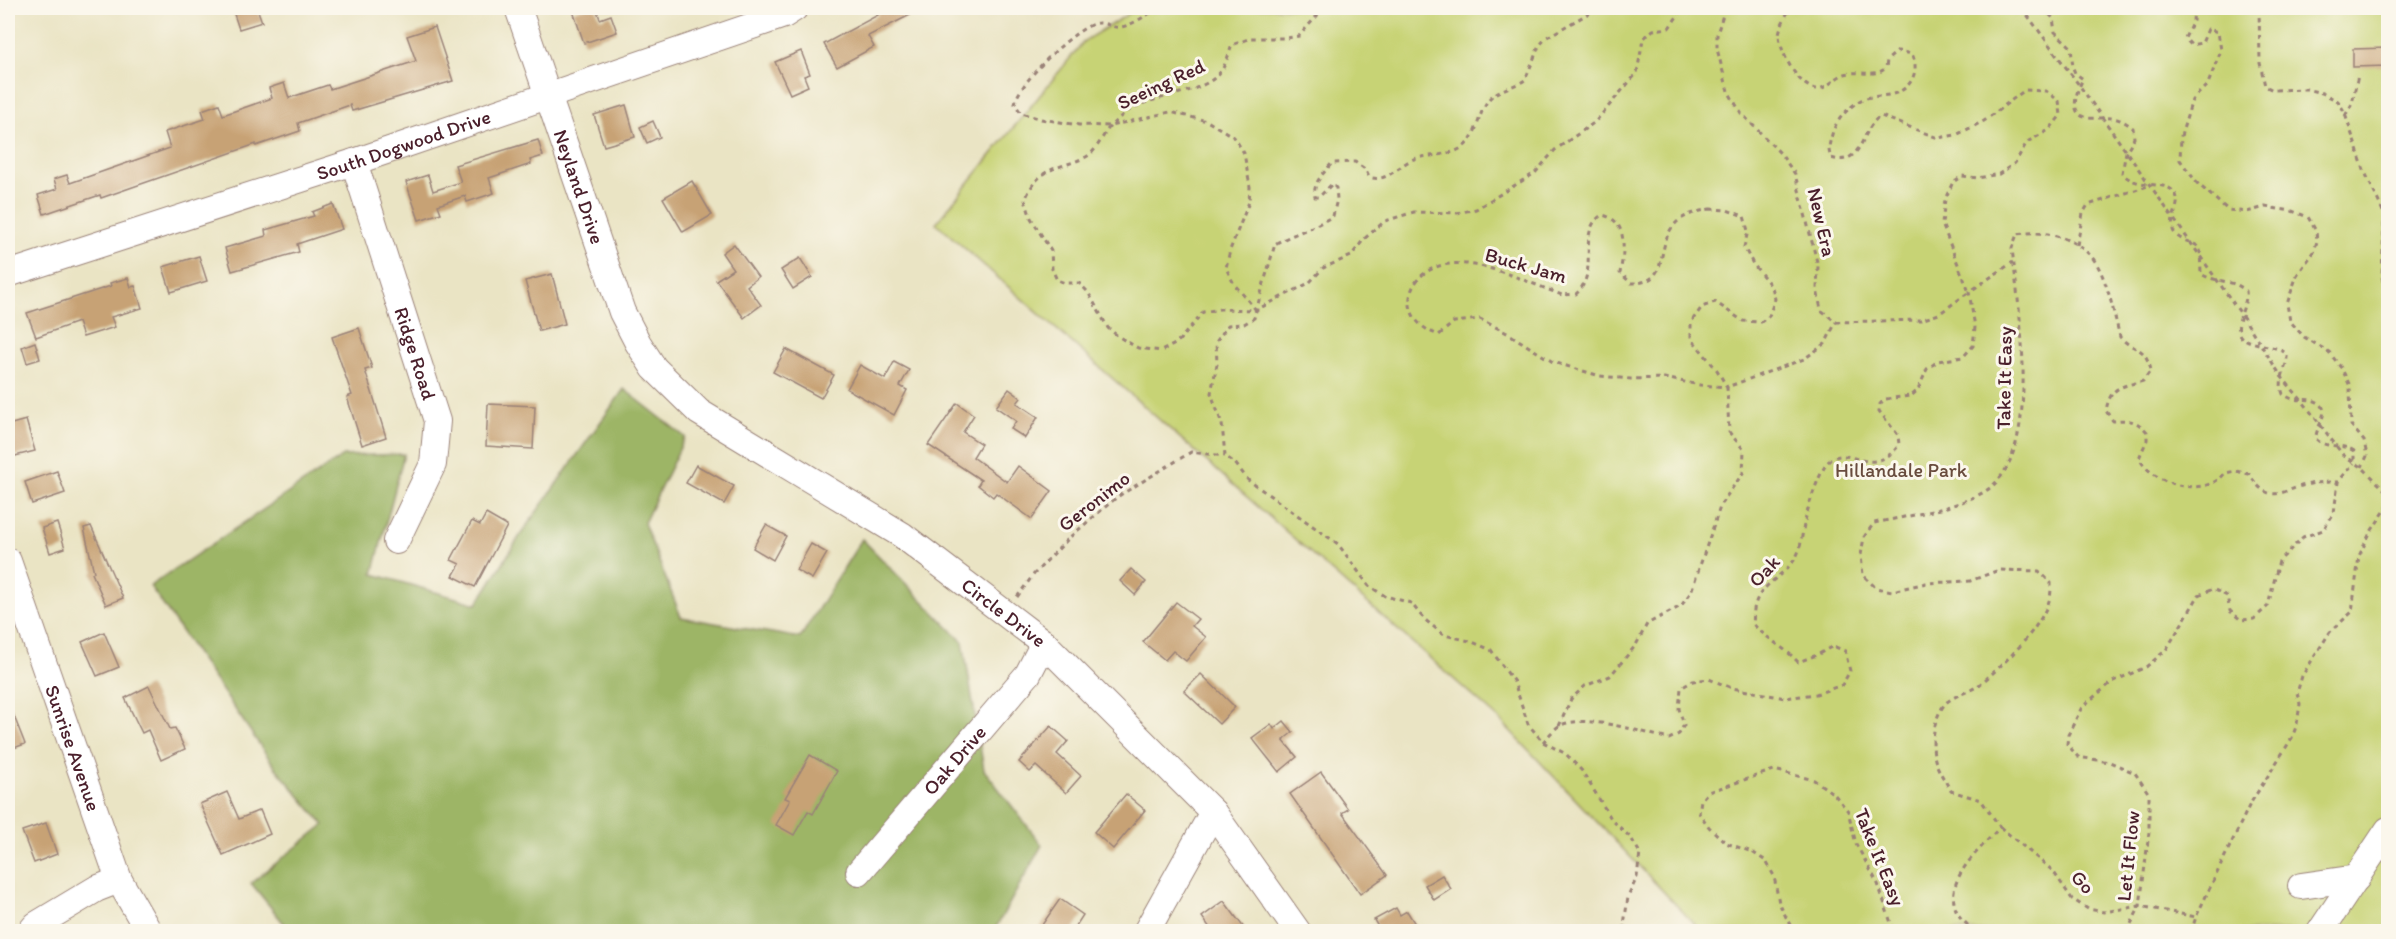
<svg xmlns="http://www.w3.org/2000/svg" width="2396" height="939" font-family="Itim,sans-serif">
	<rect width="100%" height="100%" fill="#fbf7ec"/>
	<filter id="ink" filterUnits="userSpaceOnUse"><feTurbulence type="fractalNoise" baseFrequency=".0167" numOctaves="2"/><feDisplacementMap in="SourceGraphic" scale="12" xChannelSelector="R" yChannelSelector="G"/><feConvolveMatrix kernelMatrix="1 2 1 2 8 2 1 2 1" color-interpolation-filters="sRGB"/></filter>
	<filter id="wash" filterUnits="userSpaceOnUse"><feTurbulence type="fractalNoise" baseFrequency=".008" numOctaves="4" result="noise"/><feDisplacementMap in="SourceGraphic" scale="24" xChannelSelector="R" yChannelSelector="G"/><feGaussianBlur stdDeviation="1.35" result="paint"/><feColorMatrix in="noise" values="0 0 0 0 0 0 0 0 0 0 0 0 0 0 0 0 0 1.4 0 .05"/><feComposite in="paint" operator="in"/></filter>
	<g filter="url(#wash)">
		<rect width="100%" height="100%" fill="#eae4c4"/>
		<polygon fill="#c7d375" stroke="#887950" stroke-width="1.5" points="1138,8 2388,8 2388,931 1701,931 1499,719 936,223 1084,41"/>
		<polygon fill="#9db566" stroke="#746a48" stroke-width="1.5" points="624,389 685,437 644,523 681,617 800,638 862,539 963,642 984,770 1042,845 994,931 290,931 251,883 324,825 275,767 150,586 343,456 404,454 373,574 477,604 523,531"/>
		<g id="blocks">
			<g fill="#c7a275">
				<polygon points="232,8 257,8 262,22 239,29"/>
				<polygon points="582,8 596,8 600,19 611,15 617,32 584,43 573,11"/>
				<polygon points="874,8 924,8 868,36 874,47 837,67 824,44 878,15"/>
				<polygon points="435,27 453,81 352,111 350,105 298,123 300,131 256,146 256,144 101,198 100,195 44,214 38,195 57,189 54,179 67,175 70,183 170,148 165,132 205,119 202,110 219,104 223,115 272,98 269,88 284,83 289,98 328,85 330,89 416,61 407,36"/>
				<polygon points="2388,48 2388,66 2353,67 2353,49"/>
				<polygon points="801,51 810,74 804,76 808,86 790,94 775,62"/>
				<polygon points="626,105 635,137 604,146 594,115"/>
				<polygon points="653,121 660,137 647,143 640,127"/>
				<polygon points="538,140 543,156 530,160 531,164 489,178 494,193 467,202 465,196 438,205 441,213 419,220 406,182 428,175 433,191 461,182 455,165"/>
				<polygon points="692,181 712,215 683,232 663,198"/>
				<polygon points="333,204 342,229 297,244 299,252 232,271 225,248 266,236 265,230 314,216 312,212"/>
				<polygon points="734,244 758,277 747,286 761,305 744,318 716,280 733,269 722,253"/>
				<polygon points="199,256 207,281 171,292 163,267"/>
				<polygon points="800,258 812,277 793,289 781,270"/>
				<polygon points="552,274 565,324 539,331 525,281"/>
				<polygon points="128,278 131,287 135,286 142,308 111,317 115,327 83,337 78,322 36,337 27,313 111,286 110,283"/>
				<polygon points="359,328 372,368 365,370 386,437 362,445 347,397 352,395 332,337"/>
				<polygon points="35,342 40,359 27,363 22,347"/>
				<polygon points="786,349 834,375 821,398 773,372"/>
				<polygon points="894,362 909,370 900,386 907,390 894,415 847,389 860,365 885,379"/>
				<polygon points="1009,389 1021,398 1017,403 1038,417 1025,438 1011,429 1016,421 996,407"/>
				<polygon points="957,403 974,415 963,432 981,444 973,457 1007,482 1018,466 1052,491 1032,519 996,493 993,497 978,485 981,480 928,445"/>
				<polygon points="488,404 535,406 533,449 486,446"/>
				<polygon points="26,420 35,451 11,457 8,445 8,425"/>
				<polygon points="696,465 734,486 724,504 686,483"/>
				<polygon points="57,471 65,493 32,504 25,482"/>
				<polygon points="486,514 507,526 475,587 453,576 460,564 451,560 472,521 480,525"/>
				<polygon points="57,523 65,548 50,553 42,528"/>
				<polygon points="766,525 786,536 773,560 753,548"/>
				<polygon points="91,526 123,598 106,605 92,573 94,572 84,528"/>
				<polygon points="811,544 827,553 812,579 796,570"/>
				<polygon points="1131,569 1146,582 1135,595 1120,581"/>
				<polygon points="1176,602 1198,619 1192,626 1206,637 1186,661 1173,651 1165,660 1143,642"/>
				<polygon points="104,632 119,667 97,676 82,642"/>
				<polygon points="1201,674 1235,707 1219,724 1184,691"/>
				<polygon points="149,686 170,729 175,728 185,749 161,760 148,730 142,733 125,698"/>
				<polygon points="8,701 25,744 8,750"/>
				<polygon points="1284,721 1293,732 1283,740 1297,757 1279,772 1252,738 1271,724 1274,729"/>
				<polygon points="1051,726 1068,741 1057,754 1081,776 1066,793 1036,766 1030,772 1019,762"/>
				<polygon points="810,755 837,771 813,814 808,811 794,835 776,825 790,800 785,798"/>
				<polygon points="1321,772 1348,809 1342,813 1387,875 1360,894 1290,794"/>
				<polygon points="227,792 239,819 260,810 270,834 223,855 200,804"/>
				<polygon points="1126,794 1145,810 1113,849 1094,832"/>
				<polygon points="46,823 57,854 34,863 22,831"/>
				<polygon points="1442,875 1451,889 1434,900 1425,885"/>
				<polygon points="1060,899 1083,915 1072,932 1037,932"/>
				<polygon points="1224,901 1247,932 1213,932 1202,917"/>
				<polygon points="1396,908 1400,915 1407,911 1420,932 1381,932 1374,920"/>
			</g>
		</g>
	</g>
	<g filter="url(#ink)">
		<use href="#blocks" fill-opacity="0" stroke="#9a8278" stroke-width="1.5"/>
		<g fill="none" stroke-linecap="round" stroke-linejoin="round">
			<g stroke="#9a8278" stroke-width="28">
				<g id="minor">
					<path id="s1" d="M518 8 622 312 638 343 654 368 699 412 902 535 1044 643 1213 812 1298 932"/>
					<path id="s2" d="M354 162 437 421 433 464 396 541"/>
					<path id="s3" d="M8 274 354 162 784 15 795 8"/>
					<path id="s4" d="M8 561 119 880 149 932"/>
					<path id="s5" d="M859 872 1028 674 1044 643"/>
					<polyline points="2301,886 2357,878"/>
					<polyline points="30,932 36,925 96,889 119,880"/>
					<polyline points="1146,932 1213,812"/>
					<polyline points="2320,932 2388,830"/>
				</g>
			</g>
			<g stroke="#9a8278" stroke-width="3" stroke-dasharray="4.5 4.5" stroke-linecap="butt">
				<path d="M1158 8C1148 14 1133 25 1121 27 1113 29 1106 22 1098 23 1078 24 1016 85 1015 104L1021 113 1041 119 1079 125 1110 126 1170 112 1207 121 1234 137 1244 153 1250 187 1249 202 1230 250 1226 268 1234 284 1256 310"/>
				<path d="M1324 8 1299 36 1287 38H1251L1232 45C1229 53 1226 64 1221 71 1202 97 1151 93 1125 113 1119 118 1113 123 1108 129 1102 137 1095 153 1086 157 1058 170 1039 165 1025 200L1031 218 1051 251 1052 269 1057 280 1065 283H1079L1088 292 1108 328 1119 337 1138 348 1161 351 1177 343 1203 312 1220 309 1256 310 1309 283 1323 268 1351 256 1364 239 1385 221 1414 212 1457 213 1476 209 1535 173 1555 150 1595 122 1637 73 1643 39 1653 30 1669 28 1683 8"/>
				<path d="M1598 8 1547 37 1539 46 1525 80C1515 87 1497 89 1489 99 1477 114 1479 135 1463 147 1449 157 1430 154 1414 159 1399 164 1387 184 1369 177L1365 169 1355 162 1332 163C1324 173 1312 183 1315 197H1319L1332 184 1336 188 1337 199 1333 216C1314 228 1294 233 1275 244L1254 318 1244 324 1228 325 1216 342 1217 364 1211 393 1222 424 1225 456 1235 463 1248 480 1338 544 1369 586 1385 596 1411 603 1424 619 1444 635 1470 641 1491 650 1514 682 1528 724 1543 742 1566 754 1582 771 1612 820 1631 838 1640 853 1637 877 1628 897 1623 932"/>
				<path d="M1725 8 1717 34V49L1728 91 1741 113 1780 153 1795 174 1818 266 1817 289 1821 310 1836 322 1921 320 1939 314 1969 292 1942 224 1945 199 1953 182 1962 176 1978 178 1999 174 2015 163 2027 142 2049 130 2061 115 2059 101 2046 91 2025 90 1984 121 1956 135 1938 138 1881 116C1861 126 1864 168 1831 158 1827 148 1830 142 1833 131 1838 118 1849 107 1861 100 1871 95 1883 97 1893 94 1912 89 1920 70 1912 54L1898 51 1887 60 1886 68C1874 78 1860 70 1845 74 1835 77 1827 89 1817 89 1798 88 1779 50 1779 34 1780 26 1787 14 1790 8"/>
				<polyline points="2022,8 2082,89 2241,314 2281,376 2304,403 2343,455 2362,467 2388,493"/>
				<path d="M2043 8 2053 18 2055 32 2071 47 2073 68 2075 73 2083 79C2076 92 2068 115 2088 118 2096 119 2104 117 2112 118 2120 119 2127 123 2133 128L2134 138 2126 152 2122 173C2137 190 2162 180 2173 191 2186 203 2164 222 2176 235 2183 242 2193 241 2200 248L2201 274C2216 283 2233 279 2246 291 2248 306 2234 320 2240 336 2253 347 2273 343 2287 354 2288 368 2277 378 2283 394 2297 404 2302 397 2315 401 2335 408 2314 428 2316 439 2327 450 2341 442 2354 451V463"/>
				<polyline points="2194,8 2193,21 2185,38 2191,45 2202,43 2208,29 2218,32 2221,50 2208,84 2192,100 2181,136 2180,160 2197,183 2228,210 2247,212 2265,207 2292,211 2308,217 2316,231 2317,241 2314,252 2297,275 2287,304 2290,321 2304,337 2329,352 2342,369 2350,386 2351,425 2364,441 2367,456 2362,467"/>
				<polyline points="2259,8 2260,63 2265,86 2273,90 2306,89 2322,93 2338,101 2344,111 2364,170 2386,218"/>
				<polyline points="2345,116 2352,104 2358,75"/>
				<path d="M1710 209 1727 210 1744 216 1748 231 1744 247 1753 264 1772 287 1775 299 1769 316 1761 322 1743 321 1715 302 1702 307 1691 322V338L1717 370 1727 387 1700 385 1664 378 1631 379 1600 376 1553 362 1509 334 1480 319 1454 322 1439 335C1396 321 1403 274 1443 265 1478 257 1529 283 1562 295L1576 294C1601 271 1575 232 1602 215 1629 220 1624 252 1620 273L1631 283C1672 284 1654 246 1675 224 1683 215 1699 211 1710 209Z"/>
				<polyline points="2388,215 2384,223 2382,276 2383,283 2388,292"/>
				<polyline points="2077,245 2083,213 2088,205 2148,186"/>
				<polyline points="1017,597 1034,574 1070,537 1117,497 1191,452 1225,456"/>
				<polyline points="1559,726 1571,699 1585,686 1610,676 1636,645 1647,624 1681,606 1691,592 1721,504 1743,473 1744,450 1729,432 1727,387 1804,359 1825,344 1836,322"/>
				<path d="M1543 742C1548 737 1554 728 1561 725 1587 714 1642 732 1669 739L1679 734 1684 725 1679 709 1681 688 1693 681 1709 679 1732 688 1785 698 1816 694 1842 685 1850 671 1845 651 1833 646 1817 655 1798 662C1783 646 1768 640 1753 624 1754 618 1753 611 1755 605 1761 582 1789 575 1798 553 1802 543 1802 531 1805 521 1808 507 1819 471 1829 461 1849 443 1871 481 1899 445L1898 435 1879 411 1880 404 1885 399 1911 396 1918 390 1927 369 1938 361 1963 357 1973 346 1975 327 1969 292 2013 262"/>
				<polyline points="2000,827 2053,871 2072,899 2088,909 2104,912 2140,906 2196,917"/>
				<polyline points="1796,932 1793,931 1779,903 1774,876 1766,861 1752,852 1726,843 1709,827 1699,813 1701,800 1708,792 1774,770 1814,780 1834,794 1848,811 1856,844 1878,884 1891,923 1896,932"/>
				<path d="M1974 932C1969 926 1962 920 1958 914 1940 881 1981 849 2000 827L1981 800 1951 791C1946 782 1939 772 1936 763 1930 746 1933 715 1947 702 1957 694 1970 692 1979 685 2003 665 2039 631 2049 601 2051 596 2051 589 2051 583L2039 571 1999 570 1970 581 1926 583 1892 591 1876 588 1863 575 1861 555 1864 537 1874 523C1908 516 1954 509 1984 492 2045 456 2018 307 2012 248L2017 234C2042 230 2071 236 2090 255 2106 271 2114 315 2120 337 2134 353 2144 343 2151 370L2143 381C2121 387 2110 386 2106 411L2113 421C2127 419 2137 420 2147 432V440L2139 458C2153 485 2205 499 2225 473L2236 471 2249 474C2271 508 2281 489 2310 484 2319 482 2329 482 2338 482"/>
				<polyline points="2127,932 2140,906 2149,832 2149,794 2135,773 2110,762 2078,757 2067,744 2068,735 2082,707 2112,682 2146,667 2166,650 2199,595 2213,589 2227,596 2230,611 2241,620 2254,619 2268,606 2279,561 2303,537 2323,530 2334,513 2338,482 2354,463"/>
				<polyline points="2191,932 2196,917 2250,804 2292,738 2297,724 2300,704 2297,693 2302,676 2330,632 2352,612 2359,556 2370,533 2388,506"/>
			</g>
			<use href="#minor" stroke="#fff" stroke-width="26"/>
		</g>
	</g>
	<g text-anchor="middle" stroke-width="6" stroke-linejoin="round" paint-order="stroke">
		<g font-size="20" fill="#4a1f2b" stroke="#fbf7ec">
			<text transform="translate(1161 84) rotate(-25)" y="7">Seeing Red</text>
			<text dy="7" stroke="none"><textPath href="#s3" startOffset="416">South Dogwood Drive</textPath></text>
			<text dy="7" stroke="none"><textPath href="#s1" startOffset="189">Neyland Drive</textPath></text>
			<text transform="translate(1822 222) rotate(77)" y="7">New Era</text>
			<text transform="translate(1526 265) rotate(16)" y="7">Buck Jam</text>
			<text dy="7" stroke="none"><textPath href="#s2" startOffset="201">Ridge Road</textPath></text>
			<text transform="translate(2004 378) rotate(-89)" y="7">Take It Easy</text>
			<text transform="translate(1094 501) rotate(-38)" y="7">Geronimo</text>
			<text transform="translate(1764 571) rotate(-47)" y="7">Oak</text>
			<text dy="7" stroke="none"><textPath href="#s1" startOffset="814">Circle Drive</textPath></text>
			<text dy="7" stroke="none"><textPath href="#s4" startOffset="198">Sunrise Avenue</textPath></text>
			<text dy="7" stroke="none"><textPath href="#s5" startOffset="147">Oak Drive</textPath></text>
			<text transform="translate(2128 856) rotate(-84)" y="7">Let It Flow</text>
			<text transform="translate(1880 857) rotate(68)" y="7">Take It Easy</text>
			<text transform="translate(2083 882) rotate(47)" y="7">Go</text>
		</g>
		<g font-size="20" fill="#694c3e" stroke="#fbf7ec">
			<text x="1901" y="477">Hillandale Park</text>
		</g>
	</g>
	<rect width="2396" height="939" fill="none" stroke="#fbf7ec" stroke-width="30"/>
</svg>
